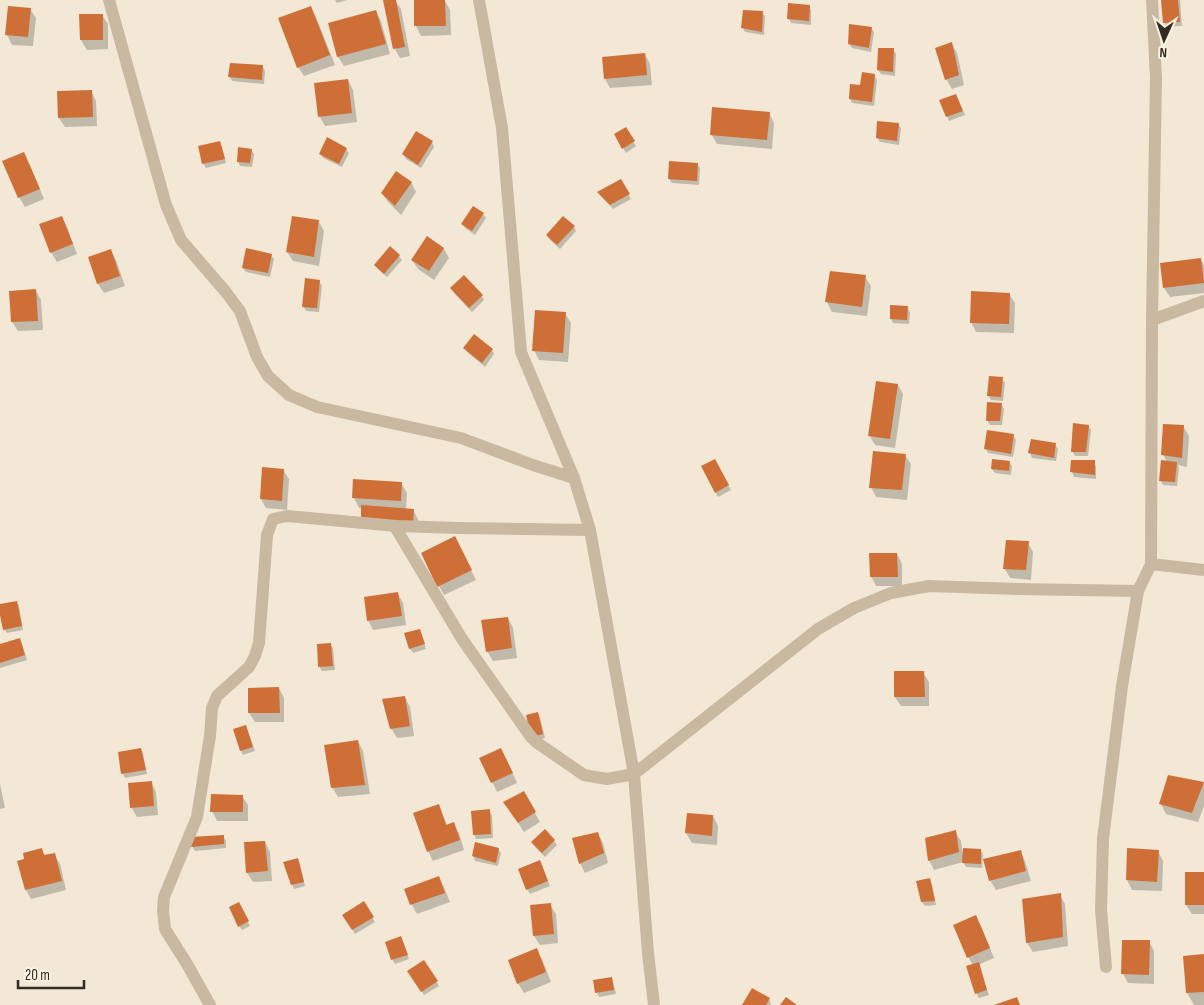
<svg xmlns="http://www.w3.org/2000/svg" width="1204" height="1005" font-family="'Sofia Sans Condensed',sans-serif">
	<rect width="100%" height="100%" fill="#f2e8d5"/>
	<g fill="#0003">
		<polygon points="335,0 347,0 337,3"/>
		<polygon points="395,0 401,9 410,56 400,58 395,49 385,1"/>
		<polygon points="1162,0 1180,0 1182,26 1166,27 1164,22"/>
		<polygon points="445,1 450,10 451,35 421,36 416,26"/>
		<polygon points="809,6 811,10 811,25 791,23 789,18"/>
		<polygon points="310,7 316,17 335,65 304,76 298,67"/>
		<polygon points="30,9 36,18 33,46 12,45 7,35"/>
		<polygon points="376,11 381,21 390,54 344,66 338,57 329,24"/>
		<polygon points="762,12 765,16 764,35 745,32 743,28"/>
		<polygon points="81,15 102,15 108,24 108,49 87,50 81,40"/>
		<polygon points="871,28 874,32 871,52 852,48 849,44"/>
		<polygon points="952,44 957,53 964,85 952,89 946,79"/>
		<polygon points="893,49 896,54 895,76 881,74 878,70"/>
		<polygon points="645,54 650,64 652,85 610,88 605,79"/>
		<polygon points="263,67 265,71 264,84 232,81 230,77"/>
		<polygon points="874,75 877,80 874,106 852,103 850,99 861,87"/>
		<polygon points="348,80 353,90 357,122 325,126 320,117"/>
		<polygon points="91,91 96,101 97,126 65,127 59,118"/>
		<polygon points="958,100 965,115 949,121 941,101"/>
		<polygon points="769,113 774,123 772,149 717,144 711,134"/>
		<polygon points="898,124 901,128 899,145 880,142 877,138"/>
		<polygon points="625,128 636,146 626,153 616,135"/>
		<polygon points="220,142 222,147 226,163 206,168 203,163"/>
		<polygon points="432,142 434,147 421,168 406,159 403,154"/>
		<polygon points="346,149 349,153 342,167 323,158 320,153"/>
		<polygon points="251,150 254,154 252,167 240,166 238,161"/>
		<polygon points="4,161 29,163 44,199 25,207 19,197"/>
		<polygon points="697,164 700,168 699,185 672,183 669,179"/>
		<polygon points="620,180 631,199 613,209 601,196"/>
		<polygon points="411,182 416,192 401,215 388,202 382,193"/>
		<polygon points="483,214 486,218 475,235 465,228 463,224"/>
		<polygon points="62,217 67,227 77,254 57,262 51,252"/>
		<polygon points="319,222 324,231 319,266 293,261 287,252"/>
		<polygon points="574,227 576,231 560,249 550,240 547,235"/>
		<polygon points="427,238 444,249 449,258 434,280 418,269 412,260"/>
		<polygon points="111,251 116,260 125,286 104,293 98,284"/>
		<polygon points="271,255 274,259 270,277 246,272 243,268"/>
		<polygon points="399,256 402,260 387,277 378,269 375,265"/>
		<polygon points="1200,259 1204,265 1204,293 1170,297 1164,288"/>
		<polygon points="865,277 871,286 867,316 832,312 827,302"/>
		<polygon points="319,281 322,286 319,312 306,311 304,307"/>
		<polygon points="452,288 482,296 484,300 472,312 454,293"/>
		<polygon points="36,291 41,300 43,330 18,331 12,322"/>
		<polygon points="1009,294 1015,303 1014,333 976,332 971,322"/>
		<polygon points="907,308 910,312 909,324 893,323 891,319"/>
		<polygon points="565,313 571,323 568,362 539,360 534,350"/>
		<polygon points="465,348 492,350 494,354 485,367 467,352"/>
		<polygon points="1002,379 1005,383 1003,401 991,400 988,395"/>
		<polygon points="898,385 903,394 895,448 875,445 870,436"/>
		<polygon points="1001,404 1004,409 1002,425 990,425 987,420"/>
		<polygon points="1088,426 1091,430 1088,456 1075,456 1072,451"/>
		<polygon points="1183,426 1189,436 1187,467 1178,465 1179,468 1177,486 1163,485 1160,480 1167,462 1163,454"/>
		<polygon points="1013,435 1016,440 1013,457 988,453 986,449"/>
		<polygon points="1055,445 1058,449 1056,461 1032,458 1030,453"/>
		<polygon points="905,455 911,464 907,500 876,497 871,487"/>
		<polygon points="714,460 731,490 718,497 702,467"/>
		<polygon points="1009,462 1012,466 1011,475 995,473 992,469"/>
		<polygon points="1094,462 1096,466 1096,479 1074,477 1072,472"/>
		<polygon points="283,470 289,479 287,510 266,508 261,499"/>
		<polygon points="401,483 407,493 406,509 413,510 418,519 418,531 362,508 359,508 354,498"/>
		<polygon points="1028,543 1033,552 1031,580 1010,578 1005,569"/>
		<polygon points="460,548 476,580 444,595 439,586"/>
		<polygon points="897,554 902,564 902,586 876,586 871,576"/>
		<polygon points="398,594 403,603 406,625 373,630 368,620"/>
		<polygon points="17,602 19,606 23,630 7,633 4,629 0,605"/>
		<polygon points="508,618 513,628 517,658 493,661 487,651"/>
		<polygon points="421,634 426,649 413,653 410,648"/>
		<polygon points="19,640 22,644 27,660 0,668 0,645"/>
		<polygon points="330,644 333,648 335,670 322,671 319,666"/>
		<polygon points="923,672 929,682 929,706 901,706 895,697"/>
		<polygon points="279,688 284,698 284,722 255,722 249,713"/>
		<polygon points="405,697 410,707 414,736 397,738 391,728"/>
		<polygon points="537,713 540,717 545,738 535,741"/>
		<polygon points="246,726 255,751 243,755 241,751"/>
		<polygon points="358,741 363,751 370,794 338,797 332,787"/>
		<polygon points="141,749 143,753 147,774 125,778 123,774 119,753"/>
		<polygon points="481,759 506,759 517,783 497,792"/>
		<polygon points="1169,776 1204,784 1204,806 1198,822 1166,814 1161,804"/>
		<polygon points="151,782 156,792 158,815 137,817 131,807"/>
		<polygon points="0,784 5,808 0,809"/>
		<polygon points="523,792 540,822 524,832 511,812"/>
		<polygon points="242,796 248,805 248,821 217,821 212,811"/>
		<polygon points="438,806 443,815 447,825 453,823 459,833 464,850 433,861 428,851"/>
		<polygon points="489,811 492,815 493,838 476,839 474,834"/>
		<polygon points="688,814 713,816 718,826 717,845 692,843 686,833"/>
		<polygon points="955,832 961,841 963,855 981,850 983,854 982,868 966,867 963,862 934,870 929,860"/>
		<polygon points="598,833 603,843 608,863 585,873 580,863"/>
		<polygon points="223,836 226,841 226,848 195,851 192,846"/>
		<polygon points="554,841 557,845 545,857 535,847 533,843"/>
		<polygon points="265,842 270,852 272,881 253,882 247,873 245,843"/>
		<polygon points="476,843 498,849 501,853 498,866 475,861 473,856"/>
		<polygon points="41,849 45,856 54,854 60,864 66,890 31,899 26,890 19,862 26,860"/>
		<polygon points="1128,850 1158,851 1163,861 1162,891 1132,890 1127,880"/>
		<polygon points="1020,851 1025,861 1031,881 996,890 990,880"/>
		<polygon points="298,860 300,864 305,886 294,889 292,884"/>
		<polygon points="542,866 550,886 530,894 527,889"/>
		<polygon points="1204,873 1204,914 1192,914 1186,905"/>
		<polygon points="439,878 444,887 450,902 417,914 412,905 406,890"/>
		<polygon points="929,879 932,884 936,905 925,906 922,902 917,882"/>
		<polygon points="1060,895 1065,904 1068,946 1033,952 1027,943 1023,900"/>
		<polygon points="238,903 250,926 242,930 239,926"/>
		<polygon points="364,903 375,922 355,934 344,915"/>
		<polygon points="550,905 556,914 558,943 540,945 534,936"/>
		<polygon points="981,926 994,958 978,965 989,995 979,998 976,993 973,965 968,957"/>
		<polygon points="401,937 409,959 395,964 392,959"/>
		<polygon points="1149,941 1154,951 1154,984 1128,983 1123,974"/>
		<polygon points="536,950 542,959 551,982 524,993 518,983"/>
		<polygon points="1204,956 1204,1005 1194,1005 1187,993"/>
		<polygon points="409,971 436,981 439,986 424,995"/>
		<polygon points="611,978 613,982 616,994 599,997 597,993"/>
		<polygon points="769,999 771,1004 770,1005 743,1005"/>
	</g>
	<g fill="#ce6f37">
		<polygon points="383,0 396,0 405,47 393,49"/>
		<polygon points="414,0 445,0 446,26 414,26"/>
		<polygon points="1161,0 1178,0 1180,22 1163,23"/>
		<polygon points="788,3 810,5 809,21 787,19"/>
		<polygon points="8,6 31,8 28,37 5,35"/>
		<polygon points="311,6 330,55 297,68 278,18"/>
		<polygon points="376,10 386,44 337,57 328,23"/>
		<polygon points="743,10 763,11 762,32 741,28"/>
		<polygon points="79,14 103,14 103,40 80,40"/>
		<polygon points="849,24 872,27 869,48 848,44"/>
		<polygon points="952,42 959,75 945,80 935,48"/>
		<polygon points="878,48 894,48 893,72 877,70"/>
		<polygon points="645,53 647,75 604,79 602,57"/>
		<polygon points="230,63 263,65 262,80 228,77"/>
		<polygon points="862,72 875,74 872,102 849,99 850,84 860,85"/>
		<polygon points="348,79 352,113 318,117 314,83"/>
		<polygon points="92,90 93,117 58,118 57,91"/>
		<polygon points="956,94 963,111 946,117 939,100"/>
		<polygon points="712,107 770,112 767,140 710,135"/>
		<polygon points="877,121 899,123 897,141 876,138"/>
		<polygon points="626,127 635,141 622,149 614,134"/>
		<polygon points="416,131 433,141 418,165 402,154"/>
		<polygon points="327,137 347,148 339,164 319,154"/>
		<polygon points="220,141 225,159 202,164 198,146"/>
		<polygon points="238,147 252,149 250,163 237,162"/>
		<polygon points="24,152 40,189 18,198 2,161"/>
		<polygon points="669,161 698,163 697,181 668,179"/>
		<polygon points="396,171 412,182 395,206 381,193"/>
		<polygon points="621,179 630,194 610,205 597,192"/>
		<polygon points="473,206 484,213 472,231 461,224"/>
		<polygon points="62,216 73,244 50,253 39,224"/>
		<polygon points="292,216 319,220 314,257 286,252"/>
		<polygon points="563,216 575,226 557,245 546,235"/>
		<polygon points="427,236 444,248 429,271 411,260"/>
		<polygon points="390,246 400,255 384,274 374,265"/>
		<polygon points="246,248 272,254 268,273 242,268"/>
		<polygon points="111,249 120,276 97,284 88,257"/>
		<polygon points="1201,258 1204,283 1163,288 1160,263"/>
		<polygon points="830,271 866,275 862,307 825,302"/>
		<polygon points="464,275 483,295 469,308 450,288"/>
		<polygon points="305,278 320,280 317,308 302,307"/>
		<polygon points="36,289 38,321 11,322 9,291"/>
		<polygon points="971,291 1010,293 1009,324 970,323"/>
		<polygon points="890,305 908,306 907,320 890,319"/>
		<polygon points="535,310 566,312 563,353 532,351"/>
		<polygon points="474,334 493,349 482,363 463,348"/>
		<polygon points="989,376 1003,377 1001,397 987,396"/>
		<polygon points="876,381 898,384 890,439 868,436"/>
		<polygon points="987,402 1002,403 1000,421 986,421"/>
		<polygon points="1073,423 1089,425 1086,452 1071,452"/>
		<polygon points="1163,424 1184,425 1182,458 1161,455"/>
		<polygon points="987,430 1014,434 1011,454 984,449"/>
		<polygon points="1031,439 1056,443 1054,458 1028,453"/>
		<polygon points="873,451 906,454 902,490 869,488"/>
		<polygon points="715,459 729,485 715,493 701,466"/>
		<polygon points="992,459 1010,461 1009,471 991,469"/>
		<polygon points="1071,460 1095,460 1095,475 1070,472"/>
		<polygon points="1161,460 1177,462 1175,482 1159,481"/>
		<polygon points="262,467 284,469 282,501 260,499"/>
		<polygon points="353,479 402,482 401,501 352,498"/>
		<polygon points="361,505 414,509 413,522 361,518"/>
		<polygon points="455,536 472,570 437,587 421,553"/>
		<polygon points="1006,540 1029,541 1026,570 1003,569"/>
		<polygon points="869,553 897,553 898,577 870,577"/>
		<polygon points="398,592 402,616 367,621 364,597"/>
		<polygon points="17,601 22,626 3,630 0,615 0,604"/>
		<polygon points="508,617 512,648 486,652 481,620"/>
		<polygon points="420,629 425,644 409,649 404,633"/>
		<polygon points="20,638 25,655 0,663 0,644"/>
		<polygon points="331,643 333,666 318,667 317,644"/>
		<polygon points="894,671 924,671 925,697 894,697"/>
		<polygon points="279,687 280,713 248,713 248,688"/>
		<polygon points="405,696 410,726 390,729 382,699"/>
		<polygon points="538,712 543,734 531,737 526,715"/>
		<polygon points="246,725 253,747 240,751 233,729"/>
		<polygon points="358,740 365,785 331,788 324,745"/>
		<polygon points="141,748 146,770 121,774 118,752"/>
		<polygon points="501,748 513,773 491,783 479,758"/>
		<polygon points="1168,775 1204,782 1192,813 1159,804"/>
		<polygon points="152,781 154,806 130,808 128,783"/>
		<polygon points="524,791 536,812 518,823 503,802"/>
		<polygon points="211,794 243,795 243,812 210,812"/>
		<polygon points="439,804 446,825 454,822 460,840 427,852 413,813"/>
		<polygon points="490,809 491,834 473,835 471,811"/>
		<polygon points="687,813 713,815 712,836 685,833"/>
		<polygon points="545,829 555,840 542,853 531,842"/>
		<polygon points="956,830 959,852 928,861 925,838"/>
		<polygon points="598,832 604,853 579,864 572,838"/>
		<polygon points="224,835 224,844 191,847 190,837"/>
		<polygon points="265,841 268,871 246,873 244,842"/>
		<polygon points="475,842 499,848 496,863 472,856"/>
		<polygon points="42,848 44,855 55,853 62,881 25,890 17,861 24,859 23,853"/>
		<polygon points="963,848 981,849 981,864 962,863"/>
		<polygon points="1127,848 1159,850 1157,882 1126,880"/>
		<polygon points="1021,850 1026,871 989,881 983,859"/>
		<polygon points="298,858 304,882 291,885 283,862"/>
		<polygon points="540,860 548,881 526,890 518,869"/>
		<rect x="1185" y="872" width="19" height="33"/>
		<polygon points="439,876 445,893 410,905 404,889"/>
		<polygon points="930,878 935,901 921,902 916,881"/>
		<polygon points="1061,893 1063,937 1026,943 1022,899"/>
		<polygon points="364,901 374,917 352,930 342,915"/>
		<polygon points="239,902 249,921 238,927 229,907"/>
		<polygon points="551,903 554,934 533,936 530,905"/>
		<polygon points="976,915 990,948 967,958 953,925"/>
		<polygon points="401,936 408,955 391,960 385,942"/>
		<polygon points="1122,940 1150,940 1149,975 1121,974"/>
		<polygon points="537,948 546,972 517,984 508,960"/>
		<polygon points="1204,954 1204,992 1186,993 1183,956"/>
		<polygon points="424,960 438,981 421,992 407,971"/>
		<polygon points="979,962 987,990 975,994 966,966"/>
		<polygon points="612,977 614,990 595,993 593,980"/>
		<polygon points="752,988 770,998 766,1005 742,1005"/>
		<polygon points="786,997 797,1005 780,1005"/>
		<polygon points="1017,997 1020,1005 994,1005"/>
	</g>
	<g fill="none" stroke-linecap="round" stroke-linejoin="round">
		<g stroke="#cab9a1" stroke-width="12">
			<polyline points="109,0 166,205 181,240 225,291 240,311 257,357 268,376 289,395 317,407 461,438 533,465 574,478"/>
			<polyline points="479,0 502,128 521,352 574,478 590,530 634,774 648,953 654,1005"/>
			<polyline points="1152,320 1204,301"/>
			<polyline points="396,526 397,530 462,639 531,737 536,742 584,775 607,779 634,774 818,629 854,608 891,593 929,586 1018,589 1138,591"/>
			<polyline points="1151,564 1204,570"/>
			<polyline points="1106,967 1101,910 1103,839 1122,686 1138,591 1151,564 1152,320 1156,77 1152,0"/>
			<polyline points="210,1005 187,964 165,929 163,910 164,897 197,817 210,736 212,708 217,696 249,667 255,656 259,643 267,535 273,519 287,516 396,526 459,528 590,530"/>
		</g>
	</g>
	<g transform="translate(1164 40) rotate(183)" stroke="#faf2e1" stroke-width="4" paint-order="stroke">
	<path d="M0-4L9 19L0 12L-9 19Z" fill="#342b24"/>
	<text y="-8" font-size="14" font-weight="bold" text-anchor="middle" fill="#342b24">N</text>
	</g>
	<path d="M18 980v8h66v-8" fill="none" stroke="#342b24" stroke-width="2.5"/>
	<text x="25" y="980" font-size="15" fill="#342b24" stroke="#faf2e1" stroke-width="4" paint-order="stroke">20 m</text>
</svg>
